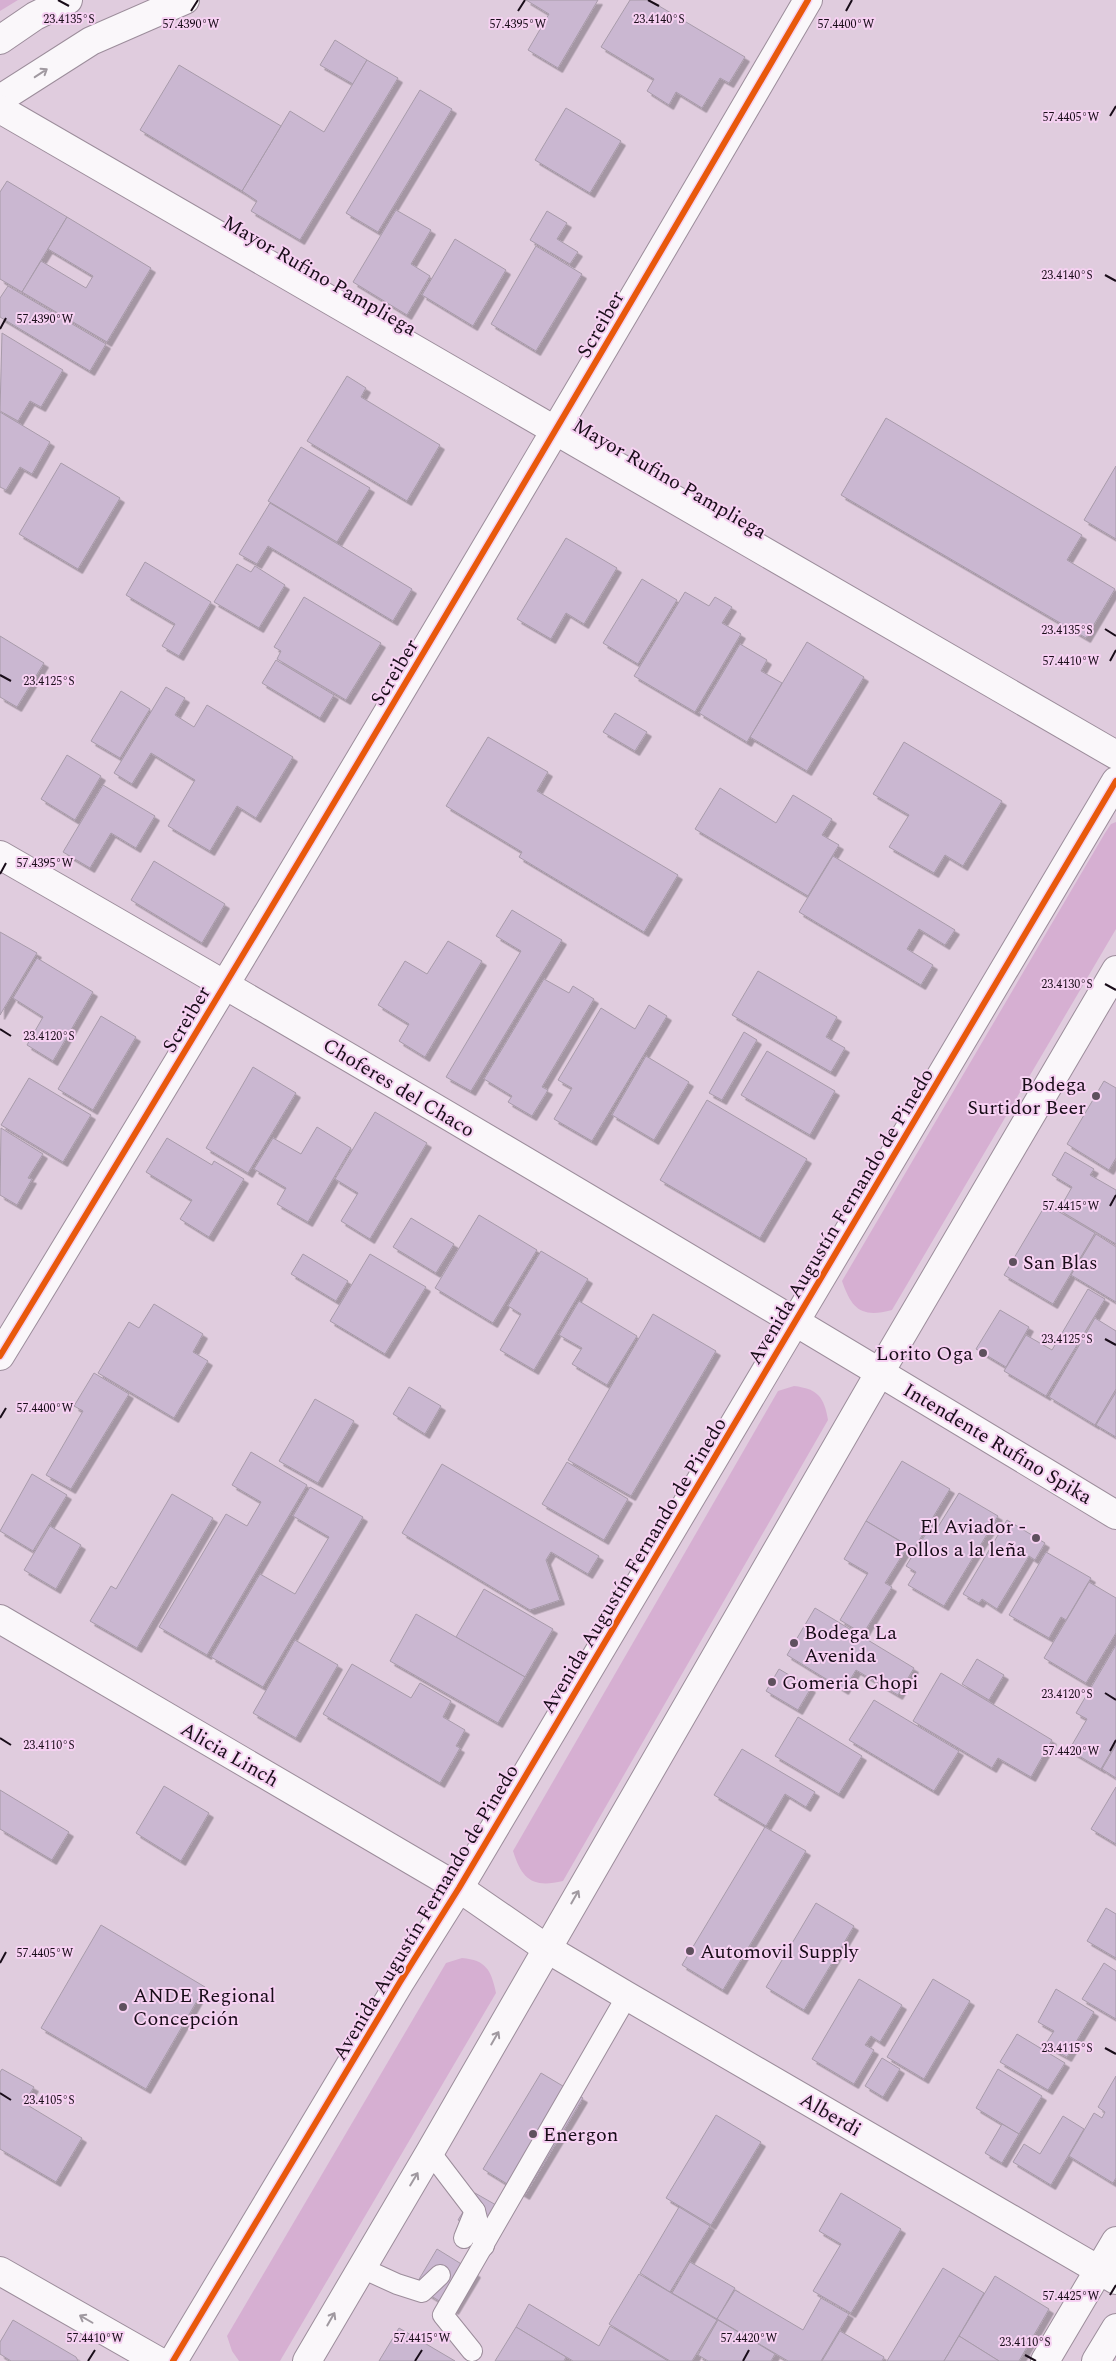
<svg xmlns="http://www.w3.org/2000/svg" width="1116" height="2361" font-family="Spectral,serif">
	<defs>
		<filter id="shadow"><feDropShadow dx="4.5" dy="4.5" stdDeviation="0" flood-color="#0004"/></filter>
	</defs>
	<rect width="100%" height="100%" fill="#e0ccde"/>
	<g fill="#d6afd2">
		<polygon points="0,0 18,0 0,11"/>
		<path d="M1116 822V929L892 1310C862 1318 852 1310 842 1281L1105 833 1111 824Z"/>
		<path d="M794 1386C818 1389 824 1397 828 1420L563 1881C533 1888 522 1880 513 1851L778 1391Z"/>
		<path d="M462 1958C486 1960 491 1970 496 1993L280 2361H239L232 2351 227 2336 446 1963Z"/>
	</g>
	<g fill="#cab7d1" stroke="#a89baa" filter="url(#shadow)">
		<polygon points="526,0 598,0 558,68 528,50 549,14"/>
		<polygon points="630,0 649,0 745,57 729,83 720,78 702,108 676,92 669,105 647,91 654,79 601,47"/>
		<polygon points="335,40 367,60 353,84 320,65"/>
		<polygon points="367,60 398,78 300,240 251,211 257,201 242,191 290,111 324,132"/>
		<polygon points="179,65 281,126 242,191 140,130"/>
		<polygon points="420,90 452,109 378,232 346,213"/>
		<polygon points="566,108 621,141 590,193 535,160"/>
		<polygon points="7,181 67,217 22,292 0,279 0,192"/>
		<polygon points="396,210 431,230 411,264 430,276 407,315 353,282"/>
		<polygon points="547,211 567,223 557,239 578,252 570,264 530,240"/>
		<polygon points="67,217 151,268 107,342 22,292 41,261 86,288 93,276 48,249"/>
		<polygon points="455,239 506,270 473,326 422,295"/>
		<polygon points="536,246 582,274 536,351 491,324"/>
		<polygon points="8,286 106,344 90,371 0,317 0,298"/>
		<polygon points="2,333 63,370 41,407 30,401 18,421 0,411"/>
		<polygon points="347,376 366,388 361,397 440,445 407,501 307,441"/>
		<polygon points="0,412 50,442 32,474 20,467 6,490 0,487"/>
		<polygon points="886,418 1082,535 1067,560 1115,589 1086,638 841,495"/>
		<polygon points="301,447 370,488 337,542 268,501"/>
		<polygon points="61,463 120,498 78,569 19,534"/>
		<polygon points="1116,466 1116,539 1084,520"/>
		<polygon points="270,503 412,589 393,621 268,546 257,564 239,554"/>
		<polygon points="566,538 617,568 584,624 566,613 551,639 517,619"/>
		<polygon points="145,562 211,602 179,656 162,646 175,624 126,595"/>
		<polygon points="237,564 251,572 255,566 285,585 259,628 214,602"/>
		<polygon points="642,579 677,600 638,664 603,643"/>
		<polygon points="685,592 709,606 715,597 732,607 722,623 741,634 695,712 634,676"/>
		<polygon points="304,597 381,643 346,700 277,659 281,651 274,647"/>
		<polygon points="0,636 44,663 17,707 0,697"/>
		<polygon points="807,642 864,677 807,771 750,737"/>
		<polygon points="740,644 767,660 761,671 782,683 747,742 699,713"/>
		<polygon points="276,660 334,695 320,718 262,683"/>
		<polygon points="166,687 185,698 175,715 194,727 207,705 293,757 256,818 237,806 210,851 168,826 195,780 151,753 132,784 114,773"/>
		<polygon points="121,691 150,709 120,758 91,741"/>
		<polygon points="615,713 647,732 635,751 603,732"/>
		<polygon points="488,737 548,772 537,791 678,875 644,932 519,857 522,852 446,806"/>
		<polygon points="904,742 1002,801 963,866 945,855 934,873 889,847 909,815 873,794"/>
		<polygon points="67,755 101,776 75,820 41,799"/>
		<polygon points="103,785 155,816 136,848 111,833 90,868 63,852"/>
		<polygon points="720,788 776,823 793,795 832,819 822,835 839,845 808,896 695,829"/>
		<polygon points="833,856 955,930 945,945 919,929 907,949 933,965 921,985 799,912"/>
		<polygon points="154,861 225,904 202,943 131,900"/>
		<polygon points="512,910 562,940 471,1091 446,1077 521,951 496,936"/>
		<polygon points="0,932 37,953 0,1015"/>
		<polygon points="448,941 482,961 425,1057 399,1041 409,1024 378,1005 405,961 427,974"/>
		<polygon points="37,958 93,992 53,1061 27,1045 43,1017 13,998"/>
		<polygon points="758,971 837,1017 826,1037 845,1048 831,1072 732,1015"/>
		<polygon points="544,979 569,993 573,986 594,999 542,1087 548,1090 532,1116 508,1102 512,1096 484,1079"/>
		<polygon points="649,1005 667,1016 592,1141 554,1119 572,1088 558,1080 601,1008 635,1029"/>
		<polygon points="101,1016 136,1037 93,1110 58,1089"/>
		<polygon points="744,1032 757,1040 722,1100 709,1093"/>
		<polygon points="767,1051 835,1091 810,1135 741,1095"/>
		<polygon points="646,1056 689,1082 654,1140 612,1115"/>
		<polygon points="253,1067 296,1093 248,1173 206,1148"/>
		<polygon points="29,1078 91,1115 63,1162 1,1125"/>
		<polygon points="1104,1081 1116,1088 1116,1158 1109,1170 1067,1144"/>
		<polygon points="707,1100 807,1159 760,1238 660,1180"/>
		<polygon points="375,1112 427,1143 370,1239 341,1221 358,1193 335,1179"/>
		<polygon points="317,1127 351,1148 308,1222 277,1204 286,1188 254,1169 273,1138 301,1154"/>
		<polygon points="1,1128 43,1154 28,1178 32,1179 17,1205 0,1195"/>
		<polygon points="167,1138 212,1165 214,1161 244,1179 209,1237 180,1219 192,1200 146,1172"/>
		<polygon points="1065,1152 1094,1169 1090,1175 1116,1190 1116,1244 1059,1210 1072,1187 1052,1175"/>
		<polygon points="1046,1204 1095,1233 1053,1304 1004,1275"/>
		<polygon points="479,1215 537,1250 493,1323 435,1288"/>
		<polygon points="411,1218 454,1244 436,1273 393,1247"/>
		<polygon points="1096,1234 1116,1247 1116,1302 1071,1275"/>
		<polygon points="541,1251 588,1279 534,1370 500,1350 521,1314 508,1306"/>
		<polygon points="303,1254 348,1281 336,1301 291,1274"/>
		<polygon points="370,1254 426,1287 385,1354 330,1321"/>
		<polygon points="1088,1289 1105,1299 1046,1396 1004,1371 1026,1335 1052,1350"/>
		<polygon points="579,1301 637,1336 607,1385 572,1364 582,1348 559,1335"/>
		<polygon points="154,1304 203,1334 193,1352 208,1361 174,1418 98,1373 129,1322 139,1328"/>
		<polygon points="1000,1310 1029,1327 1006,1367 976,1349"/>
		<polygon points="653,1314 716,1351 631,1496 568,1460"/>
		<polygon points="1095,1318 1116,1331 1116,1389 1095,1425 1049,1397"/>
		<polygon points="94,1373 129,1394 71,1489 46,1475 83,1411 74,1406"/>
		<polygon points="409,1387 441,1406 425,1434 393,1414"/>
		<polygon points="1116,1392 1116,1437 1096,1425"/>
		<polygon points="315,1399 354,1421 318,1483 279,1461"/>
		<polygon points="251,1452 307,1485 207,1655 159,1627 226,1514 247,1526 261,1502 232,1485"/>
		<polygon points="902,1461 950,1489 914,1549 866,1521"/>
		<polygon points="567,1462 628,1499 604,1540 542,1504"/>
		<polygon points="442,1464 599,1556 588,1574 551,1552 546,1560 560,1600 530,1610 402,1533"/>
		<polygon points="32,1474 67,1495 33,1551 0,1531"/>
		<polygon points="310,1487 363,1517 263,1687 211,1657 260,1574 295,1594 329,1537 293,1516"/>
		<polygon points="959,1493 998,1516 944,1606 908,1585 916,1572 906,1566 927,1532 933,1535"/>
		<polygon points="172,1494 213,1518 137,1648 90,1621 111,1586 116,1589"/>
		<polygon points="1007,1520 1045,1543 1035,1560 1029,1556 997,1609 982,1599 979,1603 963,1594"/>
		<polygon points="866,1521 908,1546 885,1583 892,1587 863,1634 840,1620 868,1573 844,1559"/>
		<polygon points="50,1526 81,1545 56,1589 24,1570"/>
		<polygon points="1046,1552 1091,1578 1066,1620 1061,1617 1049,1638 1009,1615"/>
		<polygon points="1089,1582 1116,1598 1116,1633 1086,1683 1044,1658"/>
		<polygon points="484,1589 553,1629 525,1677 456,1637"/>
		<polygon points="815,1608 914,1668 898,1695 856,1670 844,1690 787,1655"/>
		<polygon points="416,1614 525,1677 498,1723 390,1661"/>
		<polygon points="295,1640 338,1665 296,1738 253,1713"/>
		<polygon points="1116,1645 1116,1743 1101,1769 1069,1750 1087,1719 1076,1713"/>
		<polygon points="977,1659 1004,1675 989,1700 962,1684"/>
		<polygon points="352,1664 411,1698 420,1683 451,1701 443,1717 465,1730 456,1746 460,1748 440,1783 323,1714"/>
		<polygon points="779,1669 811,1688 798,1710 766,1691"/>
		<polygon points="941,1673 1052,1740 1031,1777 998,1758 992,1768 913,1721"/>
		<polygon points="874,1700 959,1751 934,1791 849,1740"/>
		<polygon points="798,1717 862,1756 839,1794 775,1756"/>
		<polygon points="1116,1745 1116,1778 1102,1769"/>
		<polygon points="742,1749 815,1792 806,1807 785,1794 766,1826 714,1795"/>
		<polygon points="164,1786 209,1813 181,1861 136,1833"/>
		<polygon points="1116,1787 1116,1844 1091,1829"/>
		<polygon points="0,1790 69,1832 52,1860 0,1829"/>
		<polygon points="765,1827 806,1851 723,1990 682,1965"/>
		<polygon points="816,1903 854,1926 804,2010 766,1987"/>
		<polygon points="1106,1908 1116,1914 1116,1958 1087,1941"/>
		<polygon points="101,1925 205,1987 146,2089 41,2028"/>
		<polygon points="1104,1963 1116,1971 1116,2019 1082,1999"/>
		<polygon points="859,1979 902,2005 880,2042 871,2036 865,2045 874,2050 854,2084 812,2059"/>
		<polygon points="933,1979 970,2001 924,2079 887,2057"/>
		<polygon points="1056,1989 1094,2012 1067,2057 1045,2045 1054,2031 1038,2022"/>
		<polygon points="1017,2034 1065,2063 1048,2090 1000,2062"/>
		<polygon points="882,2058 900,2069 883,2097 865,2086"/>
		<polygon points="2,2069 34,2087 24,2103 82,2138 56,2182 0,2149 0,2072"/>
		<polygon points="998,2069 1042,2096 1019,2134 976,2108"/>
		<polygon points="541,2073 583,2098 525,2195 483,2169"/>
		<polygon points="1116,2076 1116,2178 1113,2183 1069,2156 1094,2113 1102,2118 1105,2112 1098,2107"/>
		<polygon points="716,2115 761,2142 711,2225 666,2198"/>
		<polygon points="1063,2116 1084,2129 1051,2185 1013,2162 1024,2144 1040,2154"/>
		<polygon points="1002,2124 1019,2134 1002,2163 985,2153"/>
		<polygon points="475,2193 503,2209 486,2237 458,2220"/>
		<polygon points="841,2193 901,2229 851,2313 813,2291 841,2244 819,2231"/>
		<polygon points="679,2207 710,2226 670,2292 640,2273"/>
		<polygon points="437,2249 476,2273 454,2310 415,2286"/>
		<polygon points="690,2262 735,2288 717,2319 672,2293"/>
		<polygon points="943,2268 984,2293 944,2361 887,2361"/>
		<polygon points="639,2274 717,2320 692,2361 670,2361 609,2324"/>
		<polygon points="995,2276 1049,2309 1019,2361 999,2361 959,2336"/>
		<polygon points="735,2290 803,2330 821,2298 849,2314 821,2361 788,2361 717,2319"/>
		<polygon points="529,2304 599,2346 610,2326 668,2361 573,2361 516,2327"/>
		<polygon points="13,2320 76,2357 78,2361 11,2361 0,2354 0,2342"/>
		<polygon points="718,2320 775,2354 771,2361 708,2361 698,2355"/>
		<polygon points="516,2327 566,2357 564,2361 495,2361"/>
		<polygon points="399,2328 455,2361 379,2361"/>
		<polygon points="840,2331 884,2357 882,2361 822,2361"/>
		<polygon points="959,2336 999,2361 944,2361"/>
	</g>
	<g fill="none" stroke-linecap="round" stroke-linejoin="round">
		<g stroke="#9c8d9b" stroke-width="22">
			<g id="service">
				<polyline points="430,2152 475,2211 484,2246"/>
				<polyline points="464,2238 475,2211"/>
				<polyline points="362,2268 397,2284 422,2292 440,2275"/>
				<polyline points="472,2351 443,2315 627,1996"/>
			</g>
		</g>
		<g stroke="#9c8d9b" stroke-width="30">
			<g id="minor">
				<polyline points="0,40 35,16 68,0"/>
				<polyline points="0,99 91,41 185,0"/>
				<polyline points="0,109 1116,755"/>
				<path d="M0 855C375 1070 746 1291 1116 1515"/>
				<path d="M0 1356C274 907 543 454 808 0"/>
				<polyline points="0,1619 459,1888 546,1948 627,1996 1116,2280"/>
				<polyline points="1045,2361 1116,2241"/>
				<polyline points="1096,2361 1116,2328"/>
			</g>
		</g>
		<g stroke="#9c8d9b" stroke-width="30">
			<g id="tertiary">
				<polyline points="173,2361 400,1982 459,1888 1116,781"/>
				<polyline points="307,2361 430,2152 880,1372 1116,970"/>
			</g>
		</g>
		<g stroke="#9c8d9b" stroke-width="30">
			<polyline id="trunk" points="0,2271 158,2361"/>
		</g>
		<use href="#service" stroke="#faf7fa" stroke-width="20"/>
		<use href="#minor" stroke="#faf7fa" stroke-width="28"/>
		<use href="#tertiary" stroke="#faf7fa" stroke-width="28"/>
		<use href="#trunk" stroke="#faf7fa" stroke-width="28"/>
		<g stroke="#f6d1f2" stroke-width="9">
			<g id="cycleway">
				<path d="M0 1356C274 907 543 454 808 0"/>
				<polyline points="173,2361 400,1982 459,1888 1116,781"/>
			</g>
		</g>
		<use href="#cycleway" stroke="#e8590c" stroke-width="6"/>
	</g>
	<defs><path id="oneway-shaft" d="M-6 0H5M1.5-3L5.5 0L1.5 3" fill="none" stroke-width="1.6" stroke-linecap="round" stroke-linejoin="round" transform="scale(1.25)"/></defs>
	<g stroke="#a099a0">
		<use href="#oneway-shaft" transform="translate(41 73) rotate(-33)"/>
		<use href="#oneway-shaft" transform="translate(575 1897) rotate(-60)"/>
		<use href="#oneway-shaft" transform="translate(495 2038) rotate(-60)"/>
		<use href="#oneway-shaft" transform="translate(414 2179) rotate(-59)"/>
		<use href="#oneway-shaft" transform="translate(86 2319) rotate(-150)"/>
		<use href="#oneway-shaft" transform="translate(331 2319) rotate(-60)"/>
	</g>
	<path fill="none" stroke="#190d19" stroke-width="2" d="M58 0 69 6M648 0 659 6M191 11 198 0M518 11 525 0M846 11 852 0M1110 116 1116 106M1105 275 1116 281M0 329 6 318M1105 629 1116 636M1110 661 1116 650M0 675 11 681M0 874 6 863M1105 984 1116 990M0 1029 11 1036M1110 1206 1116 1195M1105 1339 1116 1345M0 1418 6 1408M1105 1693 1116 1700M0 1738 11 1745M1110 1751 1116 1740M0 1963 6 1952M1105 2048 1116 2054M0 2093 11 2100M1110 2295 1116 2285M1025 2355 1036 2361M88 2361 95 2350M415 2361 422 2350M743 2361 749 2350"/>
	<g fill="#5f505e" stroke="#f6d1f2" stroke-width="2">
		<circle cx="1096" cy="1096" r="5"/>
		<circle cx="1013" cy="1262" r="5"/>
		<circle cx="983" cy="1353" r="5"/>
		<circle cx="1036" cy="1538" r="5"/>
		<circle cx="794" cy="1643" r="5"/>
		<circle cx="772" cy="1682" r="5"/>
		<circle cx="690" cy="1951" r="5"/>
		<circle cx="123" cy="2007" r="5"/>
		<circle cx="533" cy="2134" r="5"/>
	</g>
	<g text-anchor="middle" stroke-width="4" stroke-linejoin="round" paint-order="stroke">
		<g font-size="20" fill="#190d19" stroke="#f6d1f2">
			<text transform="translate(320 275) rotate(30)" y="7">Mayor Rufino Pampliega</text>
			<text transform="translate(600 324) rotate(-60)" y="7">Screiber</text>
			<text transform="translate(670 478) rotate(30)" y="7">Mayor Rufino Pampliega</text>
			<text transform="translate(394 672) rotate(-59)" y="7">Screiber</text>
			<text transform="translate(186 1019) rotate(-59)" y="7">Screiber</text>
			<text transform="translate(399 1087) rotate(31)" y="7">Choferes del Chaco</text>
			<text transform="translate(840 1216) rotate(-59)" y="7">Avenida Augustín Fernando de Pinedo</text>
			<text transform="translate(998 1443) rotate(31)" y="7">Intendente Rufino Spika</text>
			<text transform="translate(633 1565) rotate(-59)" y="7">Avenida Augustín Fernando de Pinedo</text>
			<text transform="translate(230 1754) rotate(30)" y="7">Alicia Linch</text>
			<text transform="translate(425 1912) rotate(-59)" y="7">Avenida Augustín Fernando de Pinedo</text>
			<text transform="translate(831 2114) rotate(30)" y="7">Alberdi</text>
		</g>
		<g font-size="20" fill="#190d19" stroke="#f6d1f2" text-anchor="start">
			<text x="1086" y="1091" text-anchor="end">Bodega<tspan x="1086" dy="23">Surtidor Beer</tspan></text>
			<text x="1023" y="1269">San Blas</text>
			<text x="973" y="1360" text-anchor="end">Lorito Oga</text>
			<text x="1026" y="1533" text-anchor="end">El Aviador -<tspan x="1026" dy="23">Pollos a la leña</tspan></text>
			<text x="804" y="1639">Bodega La<tspan x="804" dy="23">Avenida</tspan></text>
			<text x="782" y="1689">Gomeria Chopi</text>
			<text x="700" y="1958">Automovil Supply</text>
			<text x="133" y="2002">ANDE Regional<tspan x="133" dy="23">Concepción</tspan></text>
			<text x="543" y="2141">Energon</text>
		</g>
	</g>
	<g font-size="12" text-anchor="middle" fill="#190d19" stroke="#f6d1f2" stroke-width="4" stroke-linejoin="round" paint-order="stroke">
		<text x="659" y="23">23.4140°S</text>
		<text x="69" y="23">23.4135°S</text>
		<text x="191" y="28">57.4390°W</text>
		<text x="518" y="28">57.4395°W</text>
		<text x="846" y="28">57.4400°W</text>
		<text x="1071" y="121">57.4405°W</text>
		<text x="1067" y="279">23.4140°S</text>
		<text x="45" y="323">57.4390°W</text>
		<text x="1067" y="634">23.4135°S</text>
		<text x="1071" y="665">57.4410°W</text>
		<text x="49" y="685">23.4125°S</text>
		<text x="45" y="867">57.4395°W</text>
		<text x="1067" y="988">23.4130°S</text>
		<text x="49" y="1040">23.4120°S</text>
		<text x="1071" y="1210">57.4415°W</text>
		<text x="1067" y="1343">23.4125°S</text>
		<text x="45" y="1412">57.4400°W</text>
		<text x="1067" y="1698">23.4120°S</text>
		<text x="49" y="1749">23.4110°S</text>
		<text x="1071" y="1755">57.4420°W</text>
		<text x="45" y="1957">57.4405°W</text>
		<text x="1067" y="2052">23.4115°S</text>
		<text x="49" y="2104">23.4105°S</text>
		<text x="1071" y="2300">57.4425°W</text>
		<text x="95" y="2342">57.4410°W</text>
		<text x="422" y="2342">57.4415°W</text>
		<text x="749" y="2342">57.4420°W</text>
		<text x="1025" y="2346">23.4110°S</text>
	</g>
</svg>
